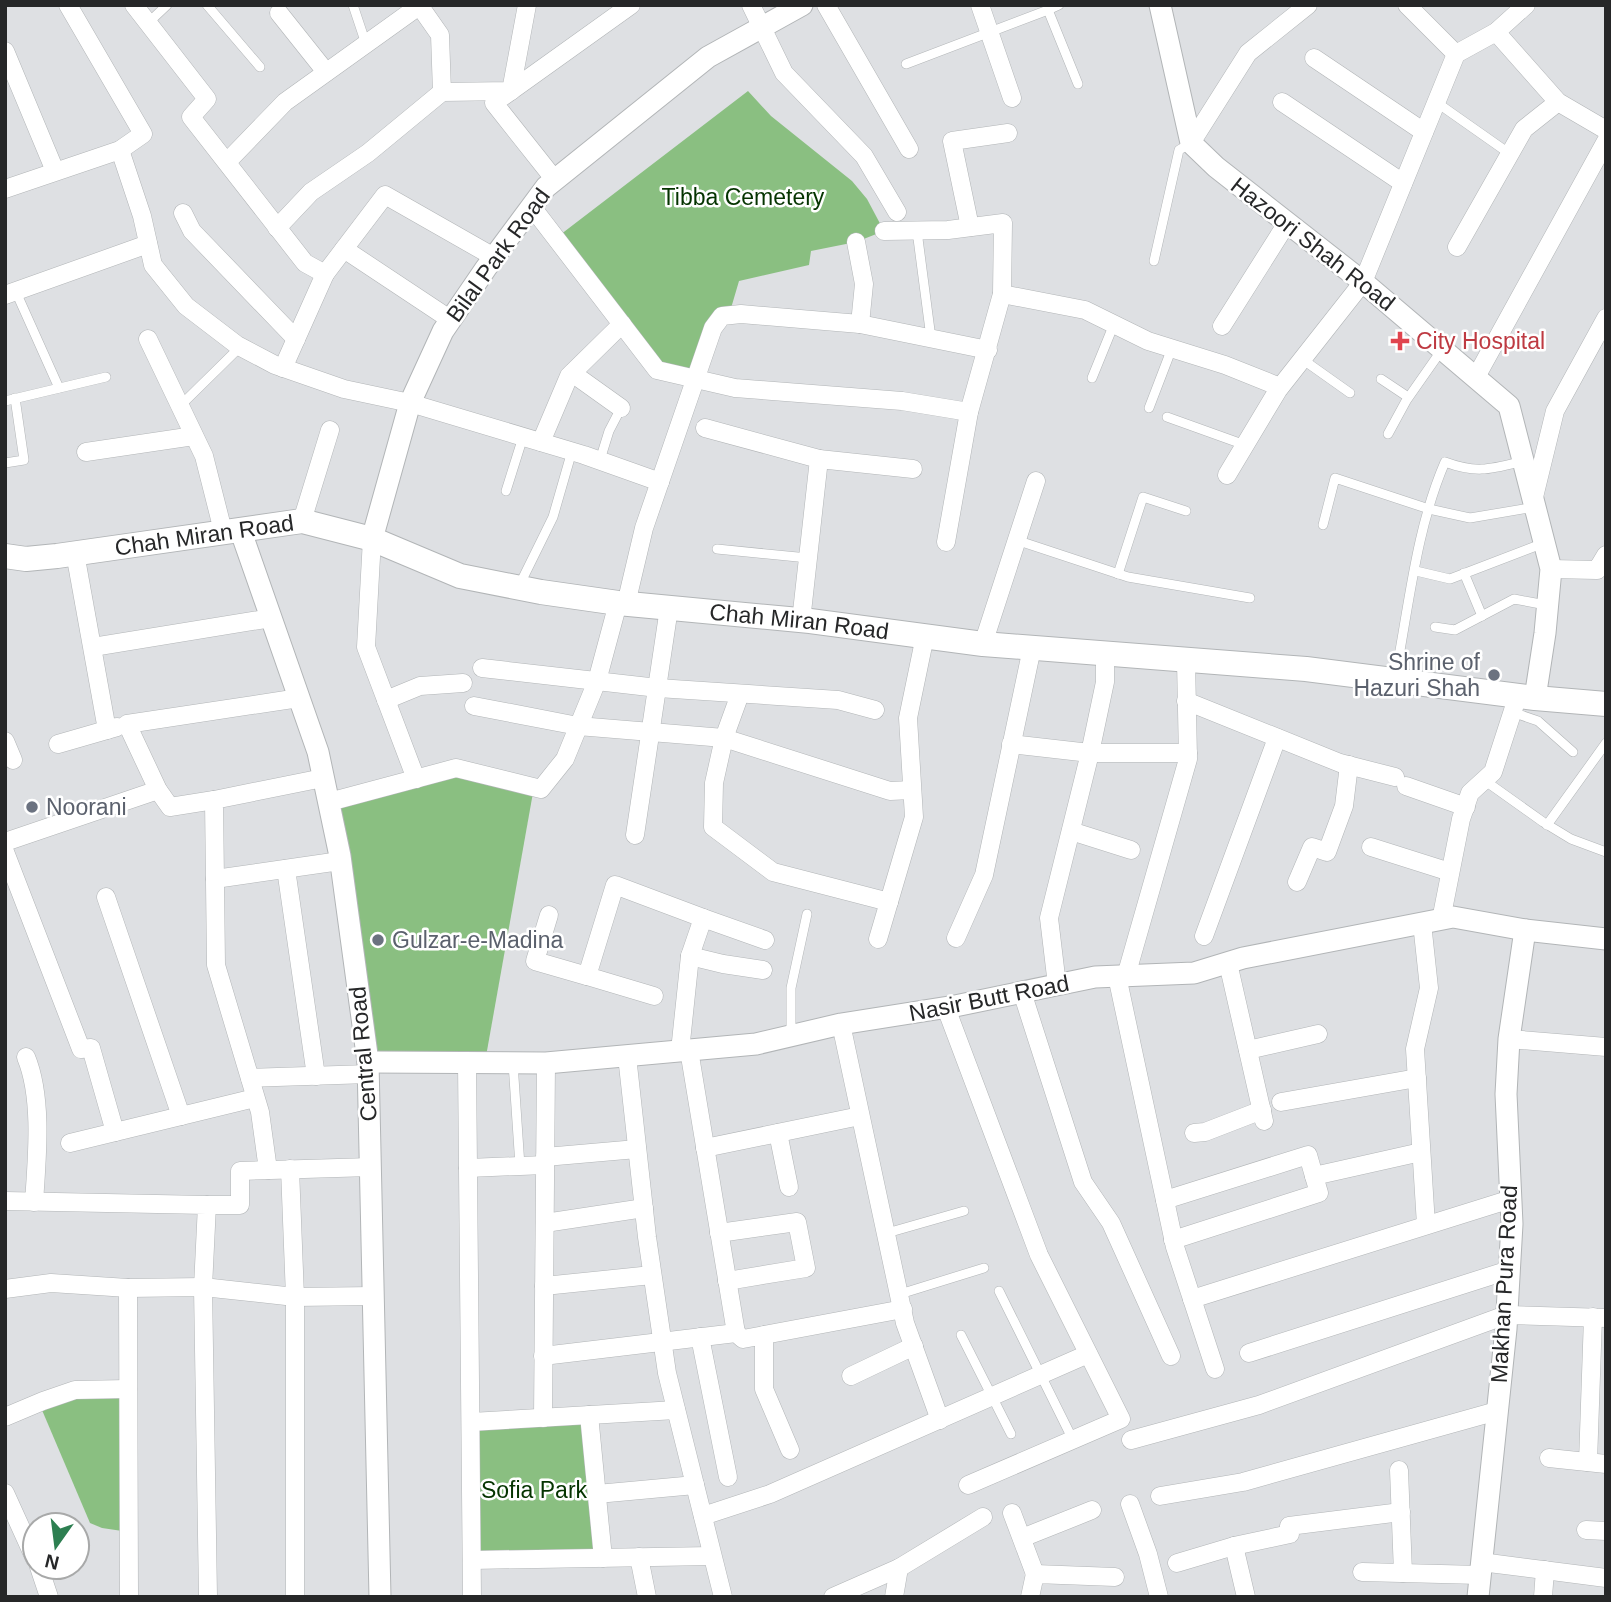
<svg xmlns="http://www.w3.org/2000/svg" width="1611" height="1602" font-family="Arial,sans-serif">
	<rect width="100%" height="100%" fill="#dee0e3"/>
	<g fill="#8abf81">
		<polygon points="748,91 771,116 852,181 867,199 884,231 856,242 811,251 809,265 739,281 729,315 695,379 657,370 556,238"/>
		<polygon points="456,768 534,787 485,1062 368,1062 329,802"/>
		<polygon points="128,1389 129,1532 102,1528 90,1523 39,1403"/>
		<polygon points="589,1415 603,1558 472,1560 471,1422"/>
	</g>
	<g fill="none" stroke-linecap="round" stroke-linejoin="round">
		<g stroke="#b2b5b7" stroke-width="10">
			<g id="service">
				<polyline points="207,5 260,67"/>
				<polyline points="353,5 366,44"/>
				<polyline points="1059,5 1048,10 1078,84"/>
				<polyline points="148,23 167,5"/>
				<polyline points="906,64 1048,10"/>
				<polyline points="1436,102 1510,154"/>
				<polyline points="917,231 931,338"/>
				<polyline points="1154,261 1179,150 1191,143"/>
				<polyline points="16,292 59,388"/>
				<polyline points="1302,359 1350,393"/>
				<polyline points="1092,378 1114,324"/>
				<polyline points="1381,379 1408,397"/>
				<polyline points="5,401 106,377"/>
				<polyline points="180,406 240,347"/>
				<polyline points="1149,408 1172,348"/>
				<polyline points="1167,417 1245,445"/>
				<polyline points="1388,434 1406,401 1441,351"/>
				<polyline points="600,460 609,431 621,408"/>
				<polyline points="5,463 24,460 15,398"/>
				<polyline points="506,491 523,437"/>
				<polyline points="1323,525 1335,478 1429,509 1470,518 1535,507"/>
				<polyline points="1016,540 1128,577 1250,598"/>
				<polyline points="717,549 808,558"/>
				<polyline points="1416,571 1450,579 1544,543"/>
				<polyline points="1464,573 1482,616"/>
				<polyline points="1118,574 1143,497 1186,511"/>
				<polyline points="519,586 553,517 572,451"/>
				<polyline points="1435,627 1455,630 1514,599 1546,605"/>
				<path d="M1395 678C1409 606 1416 529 1445 462 1477 474 1491 469 1523 461"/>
				<polyline points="1512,712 1538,721 1573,752"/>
				<polyline points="1484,780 1543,822 1571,839 1606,852"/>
				<polyline points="1547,825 1606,743"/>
				<polyline points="791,1034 791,988 807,914"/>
				<polyline points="513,1063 520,1166"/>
				<polyline points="887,1233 964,1211"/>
				<polyline points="999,1291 1073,1440"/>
				<polyline points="900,1294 984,1268"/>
				<polyline points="961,1335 1011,1434"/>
			</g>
		</g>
		<g stroke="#b2b5b7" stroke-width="19">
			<g id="minor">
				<polyline points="134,5 207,99 191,117 305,263 325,274 283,368"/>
				<polyline points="419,5 440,35 442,92"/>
				<polyline points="751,5 784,73 864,156 897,212"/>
				<polyline points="826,5 909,149"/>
				<polyline points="980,5 1012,98"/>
				<polyline points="1407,5 1456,54"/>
				<polyline points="279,13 326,72"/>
				<polyline points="1496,32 1558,102 1606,130"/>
				<polyline points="5,51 55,171"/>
				<polyline points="1314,58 1424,132"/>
				<polyline points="1282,102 1403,183"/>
				<polyline points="1191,143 1248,53 1308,5"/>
				<polyline points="120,150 142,216 153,265 186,306 237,345 275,365 344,389 410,403 584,455 660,482"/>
				<polyline points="227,162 285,102 419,6"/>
				<polyline points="555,180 494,103 631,5"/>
				<polyline points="5,189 120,150 143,134 68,5"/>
				<polyline points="532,207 657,370 735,388 902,401 969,412"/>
				<polyline points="183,213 192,231 296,339"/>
				<polyline points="970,227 952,141 1008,133"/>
				<polyline points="277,228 311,192 368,153 442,92 511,91 527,5"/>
				<polyline points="884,231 948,230 1003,223 1002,294 969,412 946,542"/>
				<polyline points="856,242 864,284 860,324"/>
				<polyline points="1457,247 1524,129 1558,102"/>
				<polyline points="344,249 451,320"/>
				<polyline points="325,274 385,195 494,257"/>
				<polyline points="1002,294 1085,310 1148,341 1225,365 1280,387"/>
				<polyline points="5,295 148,244"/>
				<polyline points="1222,326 1287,223"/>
				<polyline points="148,339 204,456 223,531"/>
				<polyline points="572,373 621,408"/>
				<polyline points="1476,377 1606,141"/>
				<polyline points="705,428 819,459 801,621"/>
				<polyline points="541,442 569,376 622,324"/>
				<polyline points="86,452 194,436"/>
				<polyline points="819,459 913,469"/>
				<polyline points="1227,475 1278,390 1363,282 1456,54 1496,32 1526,5"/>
				<polyline points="1533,501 1555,411 1606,318"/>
				<polyline points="302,521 330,430"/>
				<polyline points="372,539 366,647 416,779"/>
				<polyline points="75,553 107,730"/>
				<polyline points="1551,569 1597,570 1606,555"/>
				<polyline points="626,604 644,528 713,328 722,316 741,314 860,324 988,350"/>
				<polyline points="983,644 1036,481"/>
				<polyline points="93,647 271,618"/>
				<polyline points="482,668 658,688 838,700 875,710"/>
				<polyline points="740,694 724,738 714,783 713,827 773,872 889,902"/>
				<polyline points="386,700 420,686 463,683"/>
				<polyline points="1186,701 1340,763 1395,777"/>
				<polyline points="474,706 578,726 724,738 890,791 912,790"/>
				<polyline points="5,741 13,760"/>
				<polyline points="58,744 117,727"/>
				<polyline points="1011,744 1090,753 1188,753"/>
				<polyline points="1406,786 1466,807"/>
				<polyline points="214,800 170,807 158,790 127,724 299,698"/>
				<polyline points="329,802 456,768 541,789 565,759 597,681 618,603"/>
				<polyline points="1071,831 1131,850"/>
				<polyline points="635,835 669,608"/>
				<polyline points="5,842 158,790"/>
				<polyline points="1371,847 1450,872"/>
				<polyline points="5,852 81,1049 91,1048 115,1132"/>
				<polyline points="286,869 316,1076"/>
				<polyline points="215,879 340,861"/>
				<polyline points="1297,882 1312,847 1327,852 1344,806 1349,765"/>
				<polyline points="106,897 181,1116"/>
				<polyline points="549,915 535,961 587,976"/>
				<polyline points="1441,920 1461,819 1470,793 1493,772 1518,695"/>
				<polyline points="1422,923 1429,988 1415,1049 1426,1225"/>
				<polyline points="1204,936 1277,738"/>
				<polyline points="956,938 984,875 1032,648"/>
				<polyline points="878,939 914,817 908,718 925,636"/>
				<polyline points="690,956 723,964 763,970"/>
				<polyline points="1228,963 1264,1121"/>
				<polyline points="1117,976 1175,1247 1215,1369"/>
				<polyline points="1126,976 1188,759 1186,660"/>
				<polyline points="1057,985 1049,918 1090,753 1105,682 1105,653"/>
				<polyline points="1022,992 1083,1182 1111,1223 1171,1356"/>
				<polyline points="654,996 587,976 615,885 703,918"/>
				<polyline points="946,1008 1039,1255 1121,1419 968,1485"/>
				<polyline points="841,1024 905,1323 940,1420"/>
				<polyline points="1509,1039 1606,1047"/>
				<polyline points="689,1050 736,1333"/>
				<polyline points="1248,1050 1318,1034"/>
				<polyline points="680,1051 690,956 703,918 765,940"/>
				<polyline points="627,1056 647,1237 667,1373 723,1597"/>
				<path d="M26 1057C43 1098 37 1158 34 1202"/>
				<polyline points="467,1062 472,1597"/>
				<polyline points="250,1078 369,1074"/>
				<polyline points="1281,1102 1417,1078"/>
				<polyline points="778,1133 789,1187"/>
				<polyline points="1194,1133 1205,1132 1262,1110"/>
				<polyline points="70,1143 255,1098"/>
				<polyline points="705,1148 860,1116"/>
				<polyline points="545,1157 637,1149"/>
				<polyline points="468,1168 545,1165"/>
				<polyline points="290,1169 295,1297 295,1597"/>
				<polyline points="268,1170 260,1112 216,965 214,800 323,778"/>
				<polyline points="1165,1200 1308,1155 1314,1176"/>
				<polyline points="5,1201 207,1205 203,1287 208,1597"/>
				<polyline points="207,1205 240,1205 240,1171 371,1167"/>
				<polyline points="545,1223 644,1208"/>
				<polyline points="719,1233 797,1222 806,1268 727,1281"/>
				<polyline points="1173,1240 1319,1193 1314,1176 1421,1152"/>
				<polyline points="544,1286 652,1275"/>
				<polyline points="128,1288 129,1597"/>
				<polyline points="5,1289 51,1283 128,1288 203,1287 295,1297 374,1296"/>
				<polyline points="1192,1299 1511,1199"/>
				<polyline points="764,1335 764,1389 790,1450"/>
				<polyline points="700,1337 728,1477"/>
				<polyline points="1249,1353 1509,1270"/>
				<polyline points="543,1356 736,1333 743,1339 903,1309"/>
				<polyline points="851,1376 914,1346"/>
				<polyline points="589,1415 603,1558"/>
				<polyline points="5,1417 43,1401 75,1390 128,1389"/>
				<polyline points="543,1418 546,1063"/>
				<polyline points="471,1422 676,1410"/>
				<polyline points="1131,1440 1259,1405 1506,1315 1606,1318"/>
				<polyline points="1549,1458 1606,1464"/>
				<polyline points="1588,1462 1593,1317"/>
				<polyline points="1399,1470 1403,1573"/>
				<polyline points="5,1493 35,1559"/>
				<polyline points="597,1494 695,1485"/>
				<polyline points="1160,1496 1243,1482 1497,1411"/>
				<polyline points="1130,1504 1148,1554 1159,1597"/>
				<polyline points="1012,1513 1035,1574"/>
				<polyline points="703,1516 770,1494 1088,1354"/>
				<polyline points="1586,1530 1606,1531"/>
				<polyline points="1022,1538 1092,1510"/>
				<polyline points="1234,1546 1246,1597"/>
				<polyline points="639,1557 647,1597"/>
				<polyline points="472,1560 712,1556"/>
				<polyline points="1481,1562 1606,1578"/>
				<polyline points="1177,1563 1234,1546 1290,1534 1289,1526 1401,1512"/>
				<polyline points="39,1567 49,1597"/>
				<polyline points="1362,1572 1480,1575"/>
				<polyline points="833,1597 899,1568"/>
				<polyline points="894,1597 899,1568 983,1517"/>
				<polyline points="1030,1597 1035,1574 1115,1577"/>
				<polyline points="1543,1597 1545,1570"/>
			</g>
		</g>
		<g stroke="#b2b5b7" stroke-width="23">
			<g id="tertiary">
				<polyline points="1160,5 1191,143 1216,167 1363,282 1509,406 1551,569 1545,633 1535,698"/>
				<polyline points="240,529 318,752 340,856 368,1062 380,1597"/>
				<polyline points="372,539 410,403 443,331 486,268 546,187 708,57 802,5"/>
				<polyline points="368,1062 546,1063 756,1044 841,1024 955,1006 1095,977 1194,973 1243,958 1453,917 1525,930 1606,939"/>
				<polyline points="1478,1597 1506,1329 1512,1224 1506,1094 1509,1039 1525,930"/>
			</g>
		</g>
		<g stroke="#b2b5b7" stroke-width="26">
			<g id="secondary">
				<path id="s1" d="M5 556 26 559 57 556 302 521 372 539 460 576 541 592 618 603 810 621 983 644 1306 669 1535 698 1606 704"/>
			</g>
		</g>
		<use href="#service" stroke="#fff" stroke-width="9"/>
		<use href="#minor" stroke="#fff" stroke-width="18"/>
		<use href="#tertiary" stroke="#fff" stroke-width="21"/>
		<use href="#secondary" stroke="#fff" stroke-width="24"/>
	</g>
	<path fill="#e0444e" stroke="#fff" stroke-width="2.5" d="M1396.5 330.5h7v7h7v7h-7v7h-7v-7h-7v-7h7z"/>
	<g fill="#6b7280" stroke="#fff" stroke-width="2.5">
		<circle cx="1494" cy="675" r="7"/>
		<circle cx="32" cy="807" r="7"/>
		<circle cx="378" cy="940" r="7"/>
	</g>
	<g text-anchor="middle" stroke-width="5" stroke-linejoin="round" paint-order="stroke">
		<g font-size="23" fill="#053400" stroke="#fff">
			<text x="743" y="205">Tibba Cemetery</text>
			<text x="534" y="1498">Sofia Park</text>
		</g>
		<g font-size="23" fill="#262728" stroke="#fff">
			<text transform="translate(1313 244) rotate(38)" y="8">Hazoori Shah Road</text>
			<text transform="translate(498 255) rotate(-54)" y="8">Bilal Park Road</text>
			<text dy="8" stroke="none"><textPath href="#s1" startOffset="201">Chah Miran Road</textPath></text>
			<text dy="8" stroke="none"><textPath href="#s1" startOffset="810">Chah Miran Road</textPath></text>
			<text transform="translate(989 998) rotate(-11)" y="8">Nasir Butt Road</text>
			<text transform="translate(363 1054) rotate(-95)" y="8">Central Road</text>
			<text transform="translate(1504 1284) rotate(-87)" y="8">Makhan Pura Road</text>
		</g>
		<g font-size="23" fill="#be3a42" stroke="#fff" text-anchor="start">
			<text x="1416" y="349">City Hospital</text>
		</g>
		<g font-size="23" fill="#5b616d" stroke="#fff" text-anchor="start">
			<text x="1480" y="670" text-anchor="end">Shrine of<tspan x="1480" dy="26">Hazuri Shah</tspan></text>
			<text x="46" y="815">Noorani</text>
			<text x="392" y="948">Gulzar-e-Madina</text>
		</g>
	</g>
	<rect width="1611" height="1602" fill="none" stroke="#262728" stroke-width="14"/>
	<g transform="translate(56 1546) rotate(194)"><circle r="33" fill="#ffffff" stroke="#a8a9a9" stroke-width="2"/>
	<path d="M0-5L12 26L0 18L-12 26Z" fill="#2d7f51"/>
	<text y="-10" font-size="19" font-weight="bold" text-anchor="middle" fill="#262728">N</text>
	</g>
</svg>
